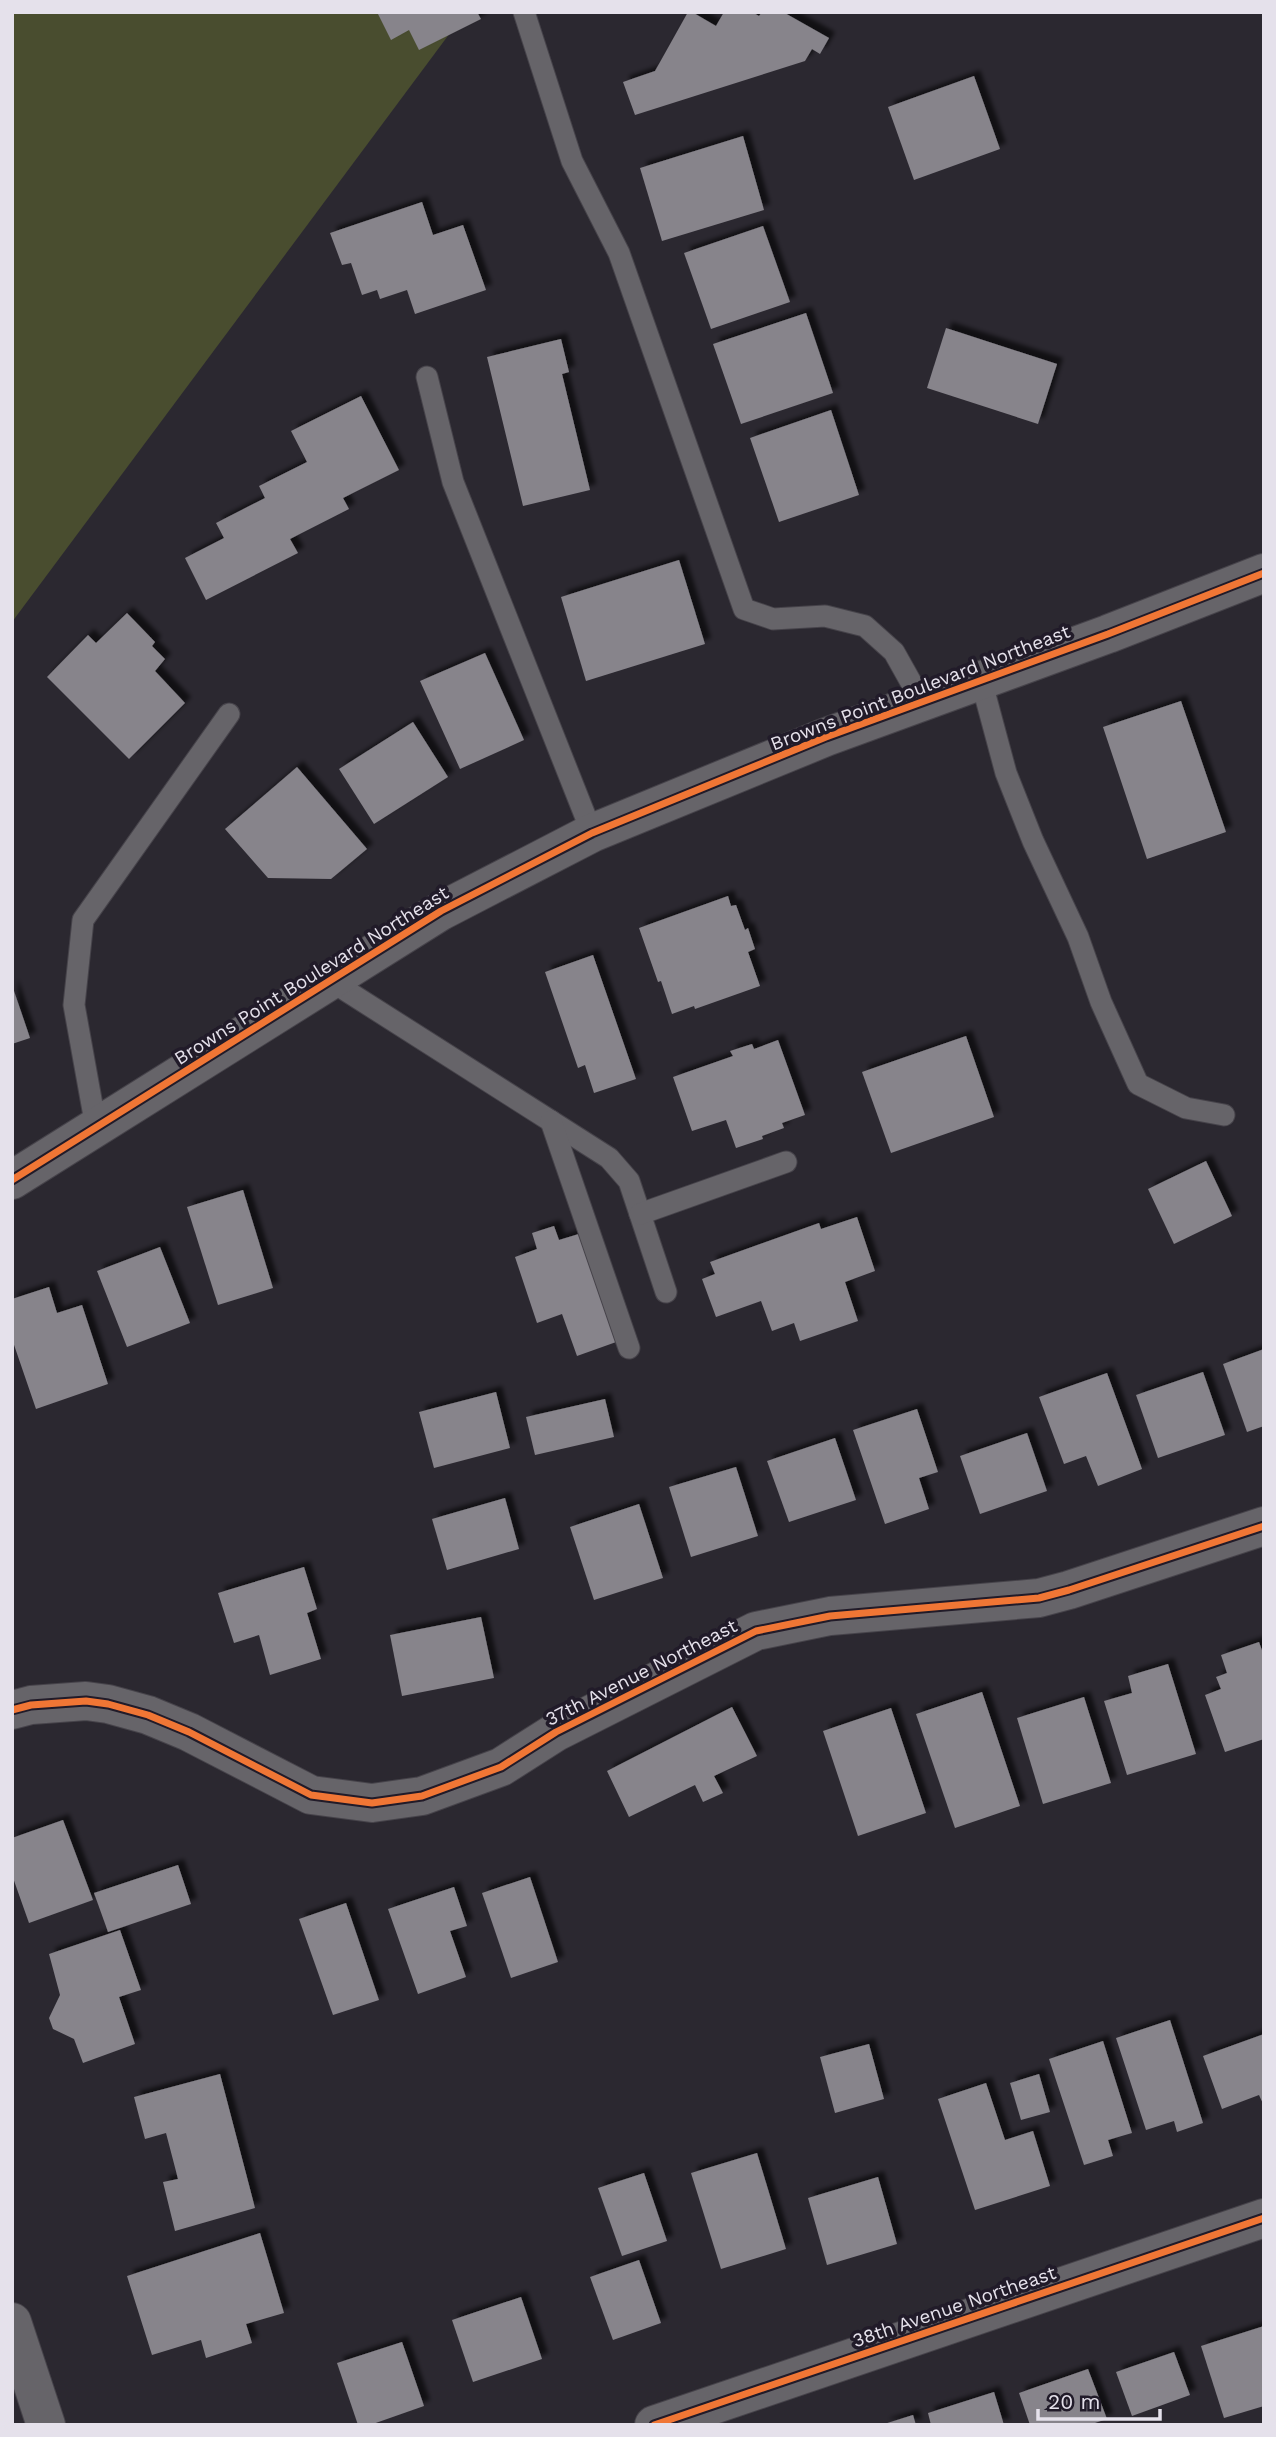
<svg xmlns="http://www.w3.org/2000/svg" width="1276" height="2437" font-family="'Work Sans',sans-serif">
	<defs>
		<filter id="shadow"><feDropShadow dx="6" dy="-6" stdDeviation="2" flood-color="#0009"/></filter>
	</defs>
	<rect width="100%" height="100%" fill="#2b2830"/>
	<polygon fill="#494d2f" points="12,12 433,12 453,29 12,622"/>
	<g fill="#87848b" filter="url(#shadow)">
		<polygon points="377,12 477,12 481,19 419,50 409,30 391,40"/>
		<polygon points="688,12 692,12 716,26 724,12 752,12 759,16 762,12 783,12 829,38 820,54 812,49 805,61 635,115 623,82 655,71"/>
		<polygon points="974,76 1000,149 914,180 888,107"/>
		<polygon points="743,136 764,210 662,241 640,168"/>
		<polygon points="422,202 433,235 463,225 486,290 415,314 407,290 380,299 377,290 362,295 351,263 342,265 330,233"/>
		<polygon points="763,226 790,302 711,329 684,253"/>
		<polygon points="806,313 833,393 741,424 713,344"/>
		<polygon points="946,328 1057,364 1038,424 927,388"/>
		<polygon points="561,339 569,372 562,374 590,490 523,506 487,357"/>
		<polygon points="361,396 399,470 343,498 349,509 290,539 298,553 206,600 185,558 224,538 216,523 265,498 259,486 307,462 291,431"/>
		<polygon points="831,410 859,495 779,522 750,438"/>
		<polygon points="679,560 705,644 586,681 561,597"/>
		<polygon points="127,613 155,642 152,646 165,659 155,671 185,703 129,759 47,677 88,635 96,643"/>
		<polygon points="485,653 524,740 460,769 420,681"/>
		<polygon points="1181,701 1226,832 1147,859 1103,727"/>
		<polygon points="413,722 448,777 374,824 339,769"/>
		<polygon points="297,767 367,849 331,879 268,878 225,829"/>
		<polygon points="728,896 731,906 736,905 745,930 748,928 755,949 748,952 760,986 695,1009 694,1006 672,1014 661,981 658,982 639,928"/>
		<polygon points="593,955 636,1079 594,1093 585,1065 578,1068 545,972"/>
		<polygon points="12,985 30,1038 12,1044"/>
		<polygon points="966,1036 994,1117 891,1153 862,1072"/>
		<polygon points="778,1040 805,1115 782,1123 784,1128 762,1136 763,1139 736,1148 726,1120 692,1131 673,1077 733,1056 730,1051 752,1044 754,1049"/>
		<polygon points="1206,1161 1232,1216 1174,1244 1148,1189"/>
		<polygon points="243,1190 273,1288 218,1305 187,1207"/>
		<polygon points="857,1217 875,1271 845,1282 858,1321 800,1341 794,1323 772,1331 761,1301 716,1317 702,1279 715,1274 710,1262 819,1223 821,1229"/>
		<polygon points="554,1226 559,1240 582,1233 619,1341 577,1356 562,1314 537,1323 515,1257 537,1249 532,1233"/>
		<polygon points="160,1247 190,1323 127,1347 97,1271"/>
		<polygon points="49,1287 57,1313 82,1305 108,1384 36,1409 12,1339 12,1299"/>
		<polygon points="1264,1349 1264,1426 1247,1432 1223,1364"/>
		<polygon points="1203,1372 1225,1435 1158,1458 1136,1395"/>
		<polygon points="1107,1373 1142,1469 1098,1486 1086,1456 1064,1464 1039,1397"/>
		<polygon points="496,1392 510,1448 434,1468 419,1412"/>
		<polygon points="605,1399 614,1437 535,1455 526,1417"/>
		<polygon points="917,1409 938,1472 919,1478 929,1509 885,1524 853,1430"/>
		<polygon points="1027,1433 1047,1491 980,1514 960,1456"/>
		<polygon points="835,1438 856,1500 789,1522 767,1461"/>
		<polygon points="736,1467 758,1536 691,1557 669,1487"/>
		<polygon points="505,1498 519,1549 447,1570 432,1519"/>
		<polygon points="639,1504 663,1578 594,1600 570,1527"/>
		<polygon points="304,1567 317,1609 307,1613 321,1659 270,1675 259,1635 234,1643 218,1593"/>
		<polygon points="481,1617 494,1678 402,1696 390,1635"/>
		<polygon points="1259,1642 1264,1656 1264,1739 1225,1752 1205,1695 1221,1689 1216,1677 1227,1673 1221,1655"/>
		<polygon points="1168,1664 1196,1754 1127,1775 1104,1701 1132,1693 1128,1676"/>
		<polygon points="982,1692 1020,1806 955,1828 916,1714"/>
		<polygon points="1084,1697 1111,1783 1043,1804 1017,1718"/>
		<polygon points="732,1707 757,1756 714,1776 723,1793 703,1802 695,1785 629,1817 607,1771"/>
		<polygon points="891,1708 926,1813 858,1836 823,1731"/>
		<polygon points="63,1820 93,1900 29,1923 12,1875 12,1838"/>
		<polygon points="178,1865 191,1904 108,1932 94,1893"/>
		<polygon points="530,1877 558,1962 511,1978 482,1893"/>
		<polygon points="454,1887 467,1926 450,1931 466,1977 418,1994 388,1909"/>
		<polygon points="346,1903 379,2000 333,2015 299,1919"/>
		<polygon points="120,1930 141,1990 119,1997 135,2044 83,2063 74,2039 53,2029 49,2018 60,1995 49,1954"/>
		<polygon points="1170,2020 1203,2123 1177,2132 1174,2121 1146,2130 1116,2038"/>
		<polygon points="1264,2034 1264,2106 1259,2095 1222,2109 1203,2056"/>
		<polygon points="1103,2041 1132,2133 1108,2140 1113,2156 1084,2165 1049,2059"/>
		<polygon points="869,2044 884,2099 835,2113 820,2057"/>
		<polygon points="220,2074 255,2208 175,2231 163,2182 178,2179 166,2133 145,2139 134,2097"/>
		<polygon points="1039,2074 1050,2112 1021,2120 1010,2083"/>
		<polygon points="986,2083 1005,2140 1033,2131 1050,2186 975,2210 938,2099"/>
		<polygon points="757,2153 786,2249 721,2269 691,2173"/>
		<polygon points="644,2173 667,2241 622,2256 598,2188"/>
		<polygon points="878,2177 897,2244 827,2265 808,2198"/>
		<polygon points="260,2233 284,2313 246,2324 252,2343 206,2358 201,2340 152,2355 127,2276"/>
		<polygon points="639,2260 661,2323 613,2340 590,2277"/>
		<polygon points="521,2297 542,2359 473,2382 452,2320"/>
		<polygon points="1264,2326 1264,2406 1224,2418 1201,2346"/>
		<polygon points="402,2342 424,2406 370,2425 358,2425 337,2363"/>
		<polygon points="1174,2352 1190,2395 1132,2416 1116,2372"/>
		<polygon points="1088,2369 1107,2419 1089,2425 1030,2425 1019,2393"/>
		<polygon points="994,2392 1004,2425 931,2425 928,2413"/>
		<polygon points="913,2415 916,2425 884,2425 884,2424"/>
	</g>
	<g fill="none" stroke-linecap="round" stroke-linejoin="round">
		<g stroke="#46434a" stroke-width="23">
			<g id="lane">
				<polyline points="524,12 572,161 619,253 744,609 773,619 825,616 865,626 894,652 922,702"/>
				<polyline points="427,377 453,482 592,833"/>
				<polyline points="981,680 1006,773 1033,841 1078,937 1101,1002 1138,1084 1186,1108 1224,1115"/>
				<polyline points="331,981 609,1158 629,1181 666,1292"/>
				<polyline points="551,1121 629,1348"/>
				<polyline points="96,1127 74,1005 83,920 229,714"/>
				<polyline points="640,1214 786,1162"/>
			</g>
		</g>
		<g stroke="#46434a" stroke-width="40">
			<g id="street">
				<polyline points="12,1710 31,1705 86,1701 108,1704 148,1715 189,1732 311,1795 372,1803 422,1796 501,1767 556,1732 756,1631 830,1616 1039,1598 1069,1590 1264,1526"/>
				<polyline points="654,2425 1264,2218"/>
			</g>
		</g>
		<g stroke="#46434a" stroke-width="40">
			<g id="secondary">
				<polyline points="12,1180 441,911 592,833 826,737 1108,634 1264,573"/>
				<polyline points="12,2322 46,2425"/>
			</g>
		</g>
		<use href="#lane" stroke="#666469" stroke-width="21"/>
		<use href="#street" stroke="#666469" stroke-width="38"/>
		<use href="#secondary" stroke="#666469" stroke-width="38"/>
		<g stroke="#211b29" stroke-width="11">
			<g id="cycleway">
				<polyline points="12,1180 441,911 592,833 826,737 1108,634 1264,573"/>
				<polyline points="12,1710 31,1705 86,1701 108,1704 148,1715 189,1732 311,1795 372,1803 422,1796 501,1767 556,1732 756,1631 830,1616 1039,1598 1069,1590 1264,1526"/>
				<polyline points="654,2425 1264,2218"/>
			</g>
		</g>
		<use href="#cycleway" stroke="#f07635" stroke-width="7"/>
	</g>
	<g text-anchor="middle" stroke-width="7" stroke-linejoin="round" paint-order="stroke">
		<g font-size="19" fill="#e5e1eb" stroke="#211b29">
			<text transform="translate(920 687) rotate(-21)" y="7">Browns Point Boulevard Northeast</text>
			<text transform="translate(311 975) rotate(-32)" y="7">Browns Point Boulevard Northeast</text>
			<text transform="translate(641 1672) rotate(-27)" y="7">37th Avenue Northeast</text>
			<text transform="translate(954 2306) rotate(-19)" y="7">38th Avenue Northeast</text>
		</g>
	</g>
	<rect width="1276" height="2437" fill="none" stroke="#e5e1eb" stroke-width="28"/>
	<path d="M1038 2409v10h122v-10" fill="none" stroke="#e5e1eb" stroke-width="3.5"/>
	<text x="1048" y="2409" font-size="21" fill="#e5e1eb" stroke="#211b29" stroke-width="5" paint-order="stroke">20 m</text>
</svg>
